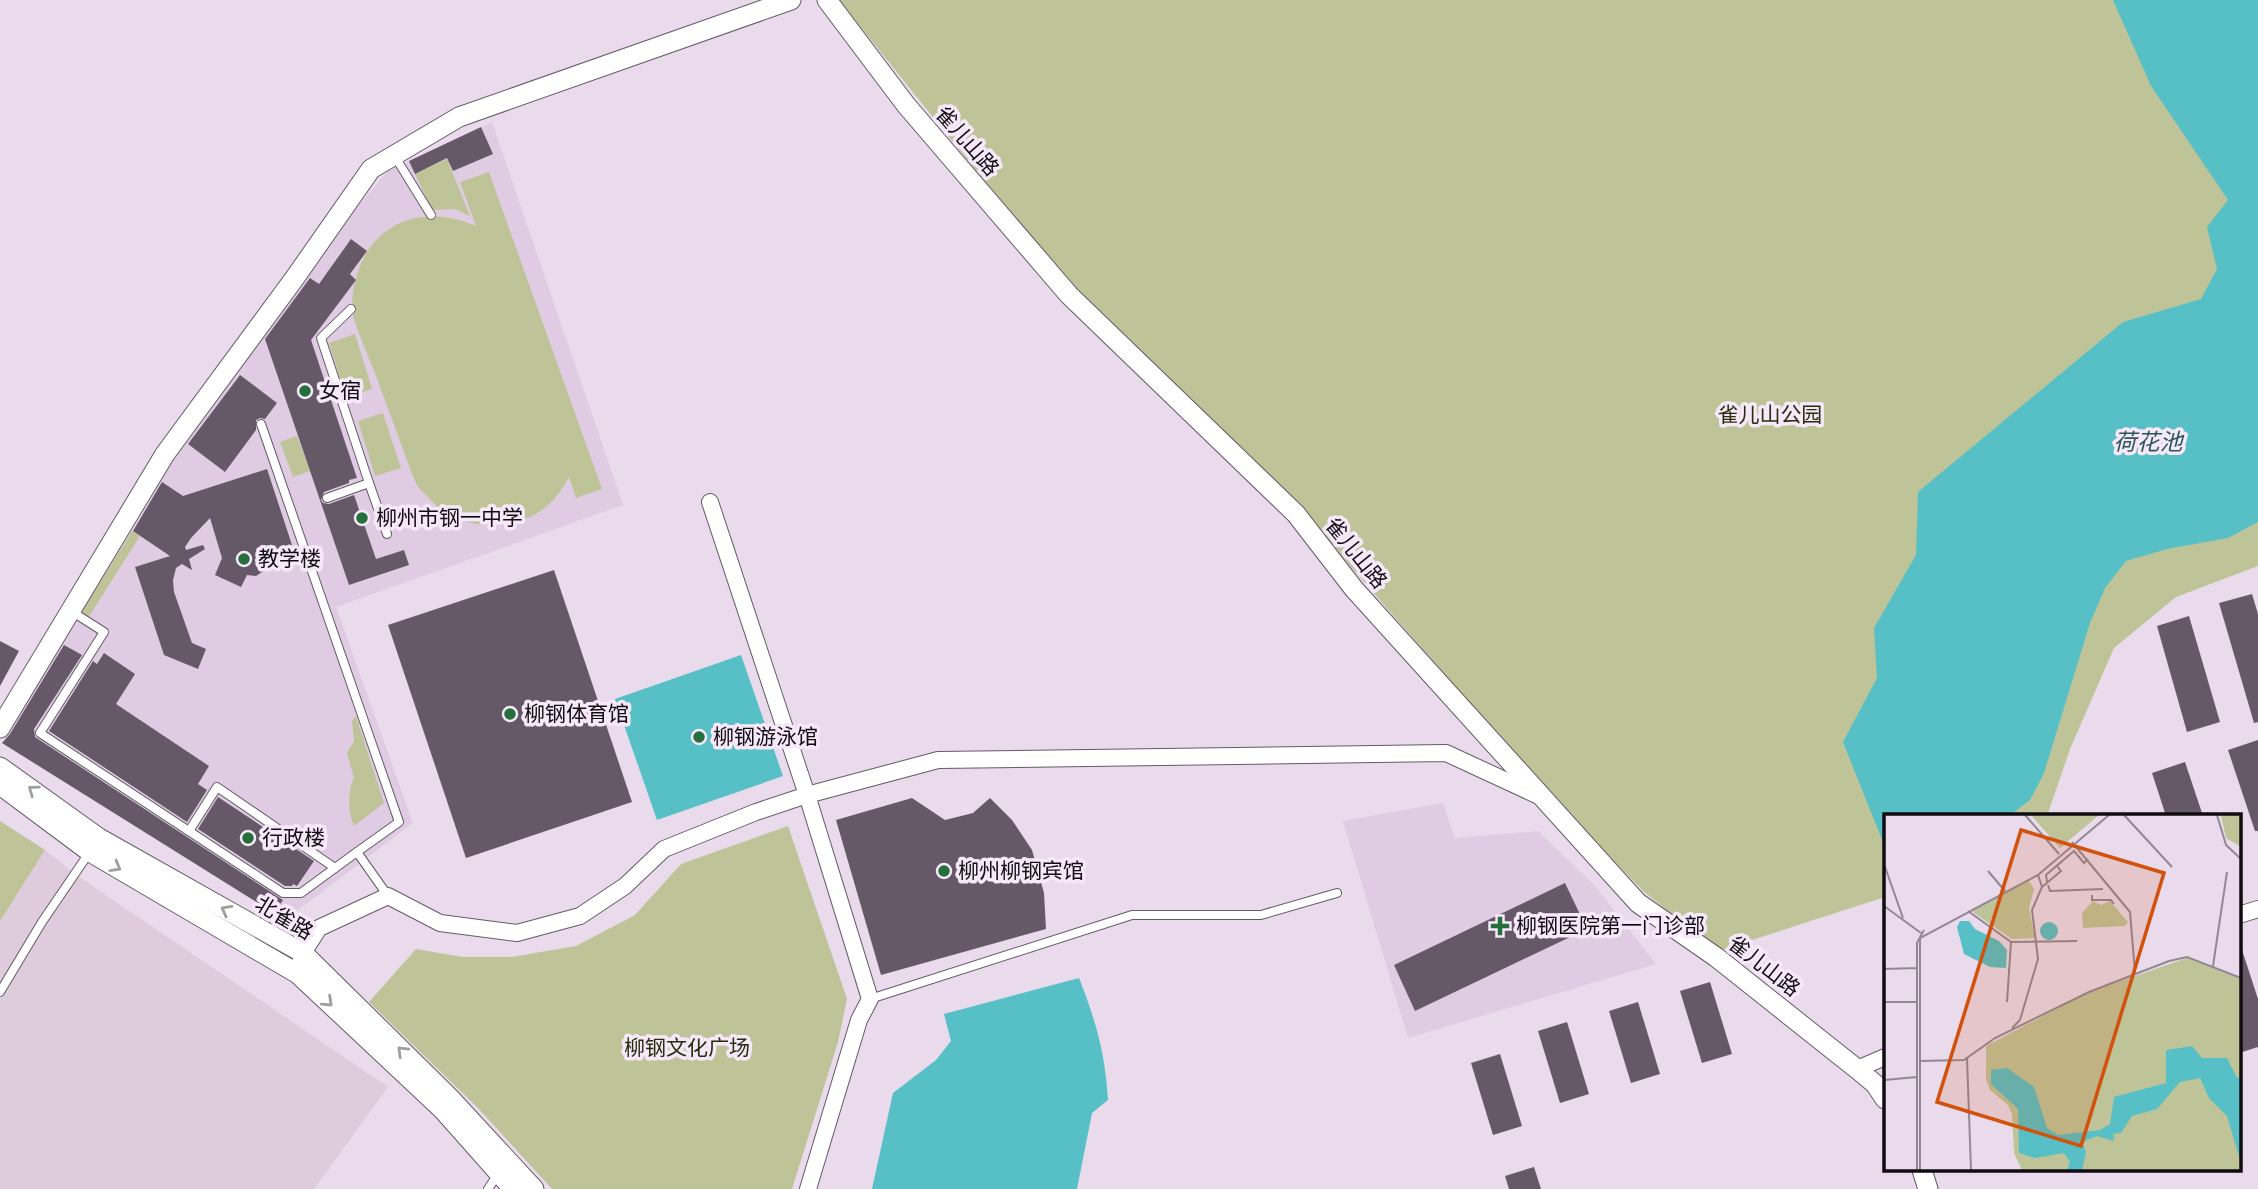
<svg xmlns="http://www.w3.org/2000/svg" width="2258" height="1189" font-family="Jost,'Noto Sans SC',sans-serif">
	<rect width="100%" height="100%" fill="#e9dbeb"/>
	<polygon fill="#deccdd" points="45,850 75,874 388,1087 314,1189 0,1189 0,921"/>
	<g fill="#dfcce3">
		<polygon points="492,122 623,505 336,607 413,823 285,920 2,743 132,531 193,427 339,228 388,171"/>
		<polygon points="1443,803 1455,838 1538,831 1596,887 1656,964 1408,1038 1343,821"/>
	</g>
	<g fill="#bec498">
		<polygon points="839,0 2258,0 2258,566 2176,597 2114,648 2070,749 2047,816 1885,816 1885,897 1718,951 1643,891 1547,791 1300,509 1073,292"/>
		<polygon points="447,159 470,216 455,209 432,210 415,174"/>
		<path d="M489 172 602 489 576 498 569 477C555 503 538 518 509 523 477 529 449 521 428 497 423 492 417 487 415 481 409 468 405 454 400 441 392 419 384 398 376 376 371 361 351 320 352 306 354 235 410 197 476 226L460 182Z"/>
		<polygon points="355,334 372,389 346,397 329,343"/>
		<polygon points="383,413 401,468 375,476 358,421"/>
		<polygon points="297,436 310,471 293,477 280,442"/>
		<polygon points="132,531 140,536 88,618 81,613"/>
		<path d="M356 716 384 803 354 826C348 813 347 792 354 778L347 753 354 741 352 721Z"/>
		<polygon points="0,821 45,850 0,921"/>
		<polygon points="788,826 847,999 838,1042 792,1189 552,1189 478,1108 369,1002 416,949 463,957 512,957 576,946 635,915 681,864"/>
	</g>
	<g fill="#56c0c6">
		<polygon points="2113,0 2258,0 2258,522 2228,538 2167,549 2126,561 2105,588 2090,623 2044,773 2030,800 2009,816 1885,816 1885,847 1843,742 1877,678 1874,628 1916,555 1918,492 2123,322 2201,299 2217,269 2207,227 2228,200 2151,86"/>
		<polygon points="741,655 783,776 657,820 615,699"/>
		<path d="M1079 978C1096 1021 1105 1053 1108 1100L1092 1113 1077 1189H872L893 1093 936 1060 951 1041 944 1014Z"/>
	</g>
	<g fill="#655967">
		<polygon points="481,127 493,154 453,171 447,158 415,174 409,161"/>
		<polygon points="351,239 367,251 350,274 356,280 311,340 357,478 349,480 349,483 324,492 321,500 323,503 329,504 354,495 376,559 404,550 409,565 349,585 265,339 310,278 319,284"/>
		<polygon points="240,375 277,403 265,419 260,418 256,420 256,430 225,472 188,444"/>
		<polygon points="267,469 292,545 268,553 265,570 256,576 247,575 241,587 215,575 222,558 210,518 191,538 185,547 186,550 203,545 205,549 189,559 192,570 182,564 176,568 173,580 174,592 192,643 206,649 198,669 164,655 135,567 170,556 133,531 162,482 183,496"/>
		<polygon points="554,570 632,802 466,858 388,625"/>
		<polygon points="2252,594 2258,614 2258,722 2254,723 2219,603"/>
		<polygon points="2189,616 2220,722 2187,732 2157,626"/>
		<polygon points="0,641 19,651 0,686"/>
		<polygon points="64,645 82,655 34,729 35,737 283,900 274,913 2,743 10,734"/>
		<polygon points="104,653 135,674 116,704 209,766 198,784 207,790 187,822 49,731 93,661 97,664"/>
		<polygon points="2258,740 2258,831 2255,831 2228,750"/>
		<polygon points="2185,762 2203,816 2166,816 2152,773"/>
		<polygon points="218,797 314,861 297,886 293,884 292,886 285,886 198,829"/>
		<polygon points="912,798 945,820 973,813 990,798 1012,820 1032,850 1044,893 1046,929 881,975 836,820"/>
		<polygon points="1565,883 1587,929 1415,1011 1394,965"/>
		<polygon points="2239,950 2242,950 2258,999 2258,1047 2239,1053"/>
		<polygon points="1710,982 1732,1054 1702,1063 1680,991"/>
		<polygon points="1638,1002 1660,1074 1631,1083 1609,1011"/>
		<polygon points="1567,1022 1589,1094 1560,1103 1538,1031"/>
		<polygon points="1500,1054 1522,1126 1493,1135 1471,1063"/>
		<polygon points="1534,1167 1541,1189 1509,1189 1505,1176"/>
	</g>
	<g fill="none" stroke-linecap="round" stroke-linejoin="round">
		<g stroke="#655a68" stroke-width="10">
			<g id="service">
				<polyline points="394,155 431,215"/>
				<polyline points="261,424 399,822 357,852"/>
				<polyline points="369,483 387,534"/>
				<polyline points="327,498 369,483 321,338 351,309"/>
				<polyline points="71,611 104,632 40,733 283,893 301,893 335,868"/>
				<polyline points="189,831 217,787 335,868 357,852 388,896"/>
				<polyline points="0,992 42,922 89,853"/>
				<polyline points="870,999 1132,915 1261,915 1337,893"/>
				<polyline points="488,1189 498,1174"/>
			</g>
		</g>
		<g stroke="#655a68" stroke-width="18">
			<g id="minor">
				<polyline points="710,502 807,795 870,999 859,1020 808,1189"/>
				<polyline points="2239,915 2258,909"/>
				<polyline points="300,963 303,953 319,928 388,896 440,923 517,933 580,916 625,886 664,849 756,812 807,795 938,760 1446,753 1539,796"/>
				<polyline points="1857,1069 1885,1057"/>
			</g>
		</g>
		<g stroke="#655a68" stroke-width="21">
			<g id="tertiary">
				<polyline points="827,0 906,105 1069,295 1296,514 1354,589 1638,903 1716,957 1857,1069 1875,1084 1885,1099"/>
				<polyline points="0,728 165,454 294,279 371,169 459,117 791,0"/>
				<polyline points="0,767 99,838 303,953 449,1097 534,1189"/>
				<polyline points="0,785 90,852 298,974 442,1109 513,1189"/>
				<polyline points="1922,1170 1928,1189"/>
			</g>
		</g>
		<use href="#service" stroke="#fff" stroke-width="8"/>
		<use href="#minor" stroke="#fff" stroke-width="16"/>
		<use href="#tertiary" stroke="#fff" stroke-width="19"/>
	</g>
	<defs><path id="oneway-chevron" d="M-2-3.5L2.5 0L-2 3.5" fill="none" stroke-width="1.6" stroke-linecap="round" stroke-linejoin="round" transform="scale(1.75)"/></defs>
	<g stroke="#9f9ea0">
		<use href="#oneway-chevron" transform="translate(33 790) rotate(-144)"/>
		<use href="#oneway-chevron" transform="translate(116 867) rotate(30)"/>
		<use href="#oneway-chevron" transform="translate(226 910) rotate(-151)"/>
		<use href="#oneway-chevron" transform="translate(328 1002) rotate(43)"/>
		<use href="#oneway-chevron" transform="translate(402 1051) rotate(-136)"/>
	</g>
	<g fill="#246f3c" stroke="#f6e8f9" stroke-width="2.5">
		<circle cx="305" cy="391" r="7"/>
		<circle cx="362" cy="518" r="7"/>
		<circle cx="244" cy="559" r="7"/>
		<circle cx="510" cy="714" r="7"/>
		<circle cx="699" cy="737" r="7"/>
		<circle cx="248" cy="838" r="7"/>
		<circle cx="944" cy="871" r="7"/>
		<path d="M1496.5 915.5h7v7h7v7h-7v7h-7v-7h-7v-7h7z"/>
	</g>
	<g text-anchor="middle" stroke-width="7" stroke-linejoin="round" paint-order="stroke">
		<g font-size="21" fill="#100c11" stroke="#f6e8f9">
			<text transform="translate(967 141) rotate(49)" y="7">雀儿山路</text>
			<text transform="translate(1356 553) rotate(51)" y="7">雀儿山路</text>
			<text transform="translate(284 918) rotate(31)" y="7">北雀路</text>
			<text transform="translate(1764 966) rotate(38)" y="7">雀儿山路</text>
		</g>
		<g font-size="21" fill="#100c11" stroke="#f6e8f9" text-anchor="start">
			<text x="319" y="398">女宿</text>
			<text x="376" y="525">柳州市钢一中学</text>
			<text x="258" y="566">教学楼</text>
			<text x="524" y="721">柳钢体育馆</text>
			<text x="713" y="744">柳钢游泳馆</text>
			<text x="262" y="845">行政楼</text>
			<text x="958" y="878">柳州柳钢宾馆</text>
			<text x="1516" y="933">柳钢医院第一门诊部</text>
		</g>
		<g font-size="21" fill="#292c0b" stroke="#f6e8f9">
			<text x="1770" y="422">雀儿山公园</text>
			<text x="687" y="1055">柳钢文化广场</text>
		</g>
		<g font-size="23" font-style="italic" fill="#295759" stroke="#f6e8f9">
			<text x="2148" y="450">荷花池</text>
		</g>
	</g>
	<g transform="translate(1884 814)">
		<rect width="357" height="357" fill="#e9dbeb"/>
		<path d="M147 1H215L176 34ZM337 1H357V33L342 24ZM145 67 150 75 145 94 151 124 128 125 90 99 88 95ZM209 87 217 91 226 87 244 108 241 112 199 114 198 99ZM303 144 357 165V356H138L130 339 128 300 124 291 106 276 102 265V232L205 178Z" fill="#bec498"/>
		<path d="M76 107H85L91 115 115 127 123 136 122 154 106 153 80 140 73 113ZM156 117a9 9 0 1 1 18 0a9 9 0 1 1-18 0ZM308 232 318 244H343L353 264 357 263V349L343 302 325 284 316 264 296 268 273 295 248 302 237 319 229 320 230 327 213 322 198 328 202 338 198 356H183L186 348 180 339 151 344 135 339 134 295 107 270V256L123 254 150 273 163 314 174 321 216 316 226 310 230 283 282 269V236Z" fill="#56c0c6"/>
		<path fill="none" stroke="#928894" stroke-width="2" d="M141 1 175 40M240 1 288 53M333 1 342 31 357 45M188 28 246 98 251 159M0 50 19 104M104 57 121 77M163 68 162 61 190 37 200 49 204 45M164 71 166 77 219 75M158 73 177 57 173 52M208 81V86H227L230 90M0 92 37 119M84 97 127 128 193 127M329 152 343 58M0 155 33 154M0 188H33M123 188 127 128M128 214 136 206 154 145 148 96 158 73 154 61M83 244 87 356M35 247 80 246 111 224 205 178 285 147 303 143 357 164M0 266 33 263M33 356V129L40 116M36 356V124L154 61 225 1"/>
		<path fill="#d2510c" fill-opacity="0.15" stroke="#d2510c" stroke-width="3.5" d="M137 16 280 59 197 332 53 288Z"/>
		<rect width="357" height="357" fill="none" stroke="#100c11" stroke-width="3.5"/>
	</g>
</svg>
